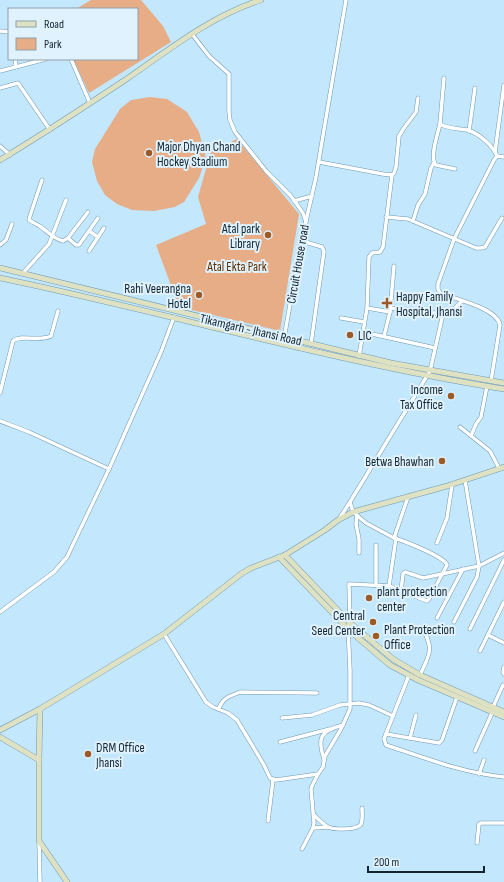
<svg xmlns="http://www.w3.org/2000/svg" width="504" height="882" font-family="'Sofia Sans Condensed',sans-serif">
	<rect width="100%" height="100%" fill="#c3e7fd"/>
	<g fill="#e6ad87">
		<polygon points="91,0 141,0 163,26 171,42 89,93 73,59 137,59 137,9 76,9"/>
		<polygon points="150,97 167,99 187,112 199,132 206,158 199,178 184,202 175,207 154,211 132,210 117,204 105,195 97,181 92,162 95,149 120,109 131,100"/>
		<polygon points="237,139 299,214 280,331 179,307 156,245 206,224 198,197 211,151"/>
	</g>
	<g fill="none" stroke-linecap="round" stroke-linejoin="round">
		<g stroke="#6e99b3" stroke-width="4.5">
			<g id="street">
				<polyline points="0,31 9,32"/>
				<polyline points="192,34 209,56 229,74 229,112 230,120 235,132 266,171 291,196 303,213 306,222 300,248 283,344"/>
				<polyline points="71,59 90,103"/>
				<polyline points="15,67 16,59"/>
				<polyline points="0,71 46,59"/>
				<path d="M444 78 440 124C447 129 458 128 467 130 479 133 493 146 497 156"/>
				<polyline points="0,88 18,83 50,130"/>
				<path d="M440 124C438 133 429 158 436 165L455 169"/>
				<polyline points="469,131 475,88"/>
				<polyline points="0,146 10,155"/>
				<polyline points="495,152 504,85"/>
				<polyline points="319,162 383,174 392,175 394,173 396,167 399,136 404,128 416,112 418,98"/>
				<path d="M42 180 30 216 29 220C33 223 37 224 41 227 48 232 54 239 63 241L68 238 88 212"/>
				<polyline points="294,201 312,196"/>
				<polyline points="386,217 408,219 476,248 481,248 485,247 502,218"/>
				<polyline points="306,221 316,177 346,0"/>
				<polyline points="413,221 418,205 425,194 431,168 434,163"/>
				<polyline points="89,231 98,237"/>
				<polyline points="68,238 76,245 79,245 98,218"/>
				<polyline points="302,241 322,247 324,251 311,344"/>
				<polyline points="0,245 6,240 12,224"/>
				<polyline points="89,251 104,228"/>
				<polyline points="23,273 49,244 66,200"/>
				<polyline points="367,308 390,312 394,266"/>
				<polyline points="390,308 443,314 451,312 462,301"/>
				<polyline points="341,318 364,322"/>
				<polyline points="363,332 435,348"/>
				<polyline points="384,336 390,312"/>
				<polyline points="359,356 367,308 369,257 372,253 380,252 383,247 392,175"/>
				<path d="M491 381 500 325C497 308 455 299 440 293L438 289V284L454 239 494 160 497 156 504 157"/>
				<path d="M0 393 13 341C21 334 40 342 51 336L58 311"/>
				<polyline points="0,421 29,432 109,469"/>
				<polyline points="460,427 490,451 499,468"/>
				<polyline points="471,436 476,424 481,417 487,386"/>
				<polyline points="357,515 356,524 359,539 359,553"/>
				<polyline points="339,519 350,502"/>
				<polyline points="394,538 366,523 353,512 350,502 430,371 443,314"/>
				<polyline points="437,543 447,518 452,485"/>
				<polyline points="376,545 376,585"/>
				<polyline points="389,586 396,538"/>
				<polyline points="401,591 403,574 405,572 423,578 428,577 479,566 504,553"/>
				<polyline points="0,612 54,572 67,557 109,469 161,352 174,317"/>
				<polyline points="437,618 463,569"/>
				<polyline points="454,622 477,577 479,566 465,480"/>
				<polyline points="470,629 504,560"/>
				<path d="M164 634 206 702 213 707 228 713 237 720 264 765 270 778 276 780 318 774 323 767 325 756 341 729 350 709V670L348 627 350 623 349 584 389 586 427 601 429 599 447 565C445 557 404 541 394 538L408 497"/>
				<polyline points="488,635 504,643"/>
				<polyline points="480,651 504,602"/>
				<polyline points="504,667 503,672 504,674"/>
				<path d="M409 675 384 739 386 745C425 758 463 773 504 777"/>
				<path d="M420 675C430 652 434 652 423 628"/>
				<polyline points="493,707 503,685 504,686"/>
				<polyline points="218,709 223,701 228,697 240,692 317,693"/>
				<polyline points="282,718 312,715 340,705 359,703 369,705 393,716"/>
				<polyline points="386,734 439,743 442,740 457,697"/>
				<polyline points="410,738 416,715"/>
				<polyline points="280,742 330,729"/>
				<polyline points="475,751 492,713"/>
				<path d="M324 759C317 738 320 731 343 725"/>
				<polyline points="479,774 484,760"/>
				<path d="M314 815C318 819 323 824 328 827 335 830 358 830 361 824 363 819 362 813 362 808"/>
				<polyline points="268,821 273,780"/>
				<polyline points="313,828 328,827"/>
				<polyline points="39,841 40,882"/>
				<polyline points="477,843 479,824 481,823 504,823"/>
				<polyline points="302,849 313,828 314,823 311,789 312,786 318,774"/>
			</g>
		</g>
		<g stroke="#6e99b3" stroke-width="6">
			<g id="secondary">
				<path d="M0 160C43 134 86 106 128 78 170 49 211 16 261 0"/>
				<polyline points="0,268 391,363 504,383"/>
				<path d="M0 278C168 313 334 362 504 389"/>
				<polyline points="285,555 350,623 393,659 420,675 504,712"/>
				<polyline points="279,557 350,631 390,665 418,680 504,717"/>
				<polyline points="0,730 40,709 164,634 241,574 251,568 285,555 325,530 338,520 353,512 447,486 504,467"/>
				<polyline points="0,737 39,760 39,841 67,882"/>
				<polyline points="39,760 40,709"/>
			</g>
		</g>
		<use href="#street" stroke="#fff" stroke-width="3.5"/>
		<use href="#secondary" stroke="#dee2c3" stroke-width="5"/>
	</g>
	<g fill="#9c5a27" stroke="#e0f2fd" stroke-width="1.5">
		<circle cx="149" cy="153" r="4"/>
		<circle cx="268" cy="235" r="4"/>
		<circle cx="199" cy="295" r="4"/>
		<path d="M385 297h4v4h4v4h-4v4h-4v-4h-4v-4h4z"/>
		<circle cx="350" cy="335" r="4"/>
		<circle cx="451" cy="396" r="4"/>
		<circle cx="442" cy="461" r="4"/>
		<circle cx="369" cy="598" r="4"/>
		<circle cx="373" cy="622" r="4"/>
		<circle cx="376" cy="636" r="4"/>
		<circle cx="88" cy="754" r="4"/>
	</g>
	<g text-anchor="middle" stroke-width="4" stroke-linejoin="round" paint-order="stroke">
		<g font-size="13" fill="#12242e" stroke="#e0f2fd" text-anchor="start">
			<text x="157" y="151">Major Dhyan Chand<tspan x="157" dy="15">Hockey Stadium</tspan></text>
			<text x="260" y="233" text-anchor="end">Atal park<tspan x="260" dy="15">Library</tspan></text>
			<text x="191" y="293" text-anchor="end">Rahi Veerangna<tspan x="191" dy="15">Hotel</tspan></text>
			<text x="396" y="301">Happy Family<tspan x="396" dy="15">Hospital, Jhansi</tspan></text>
			<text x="358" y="340">LIC</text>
			<text x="443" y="394" text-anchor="end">Income<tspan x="443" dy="15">Tax Office</tspan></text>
			<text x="434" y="466" text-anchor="end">Betwa Bhawhan</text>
			<text x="377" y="596">plant protection<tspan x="377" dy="15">center</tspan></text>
			<text x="365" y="620" text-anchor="end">Central<tspan x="365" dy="15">Seed Center</tspan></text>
			<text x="384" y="634">Plant Protection<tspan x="384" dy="15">Office</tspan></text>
			<text x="96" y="752">DRM Office<tspan x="96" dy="15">Jhansi</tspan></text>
		</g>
		<g font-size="13" fill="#12242e" stroke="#e0f2fd">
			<text transform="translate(297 264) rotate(-80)" y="5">Circuit House road</text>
			<text transform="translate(251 329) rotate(13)" y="5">Tikamgarh - Jhansi Road</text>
		</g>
		<g font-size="13" fill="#5f2e00" stroke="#e0f2fd">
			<text x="237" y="271">Atal Ekta Park</text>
		</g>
	</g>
	<rect x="8" y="8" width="130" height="52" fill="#e0f2fd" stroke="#8ea0aa"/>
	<rect x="16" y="21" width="20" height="6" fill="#dee2c3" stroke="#8ea0aa"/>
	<text x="44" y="28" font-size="12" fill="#12242e">Road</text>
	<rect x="16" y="38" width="20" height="12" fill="#e6ad87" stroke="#8ea0aa"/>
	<text x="44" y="48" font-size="12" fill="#12242e">Park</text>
	<path d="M368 866v6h116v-6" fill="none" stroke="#12242e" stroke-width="2"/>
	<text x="374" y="866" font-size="12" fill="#12242e" stroke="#e0f2fd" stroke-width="3" paint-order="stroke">200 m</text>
</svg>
